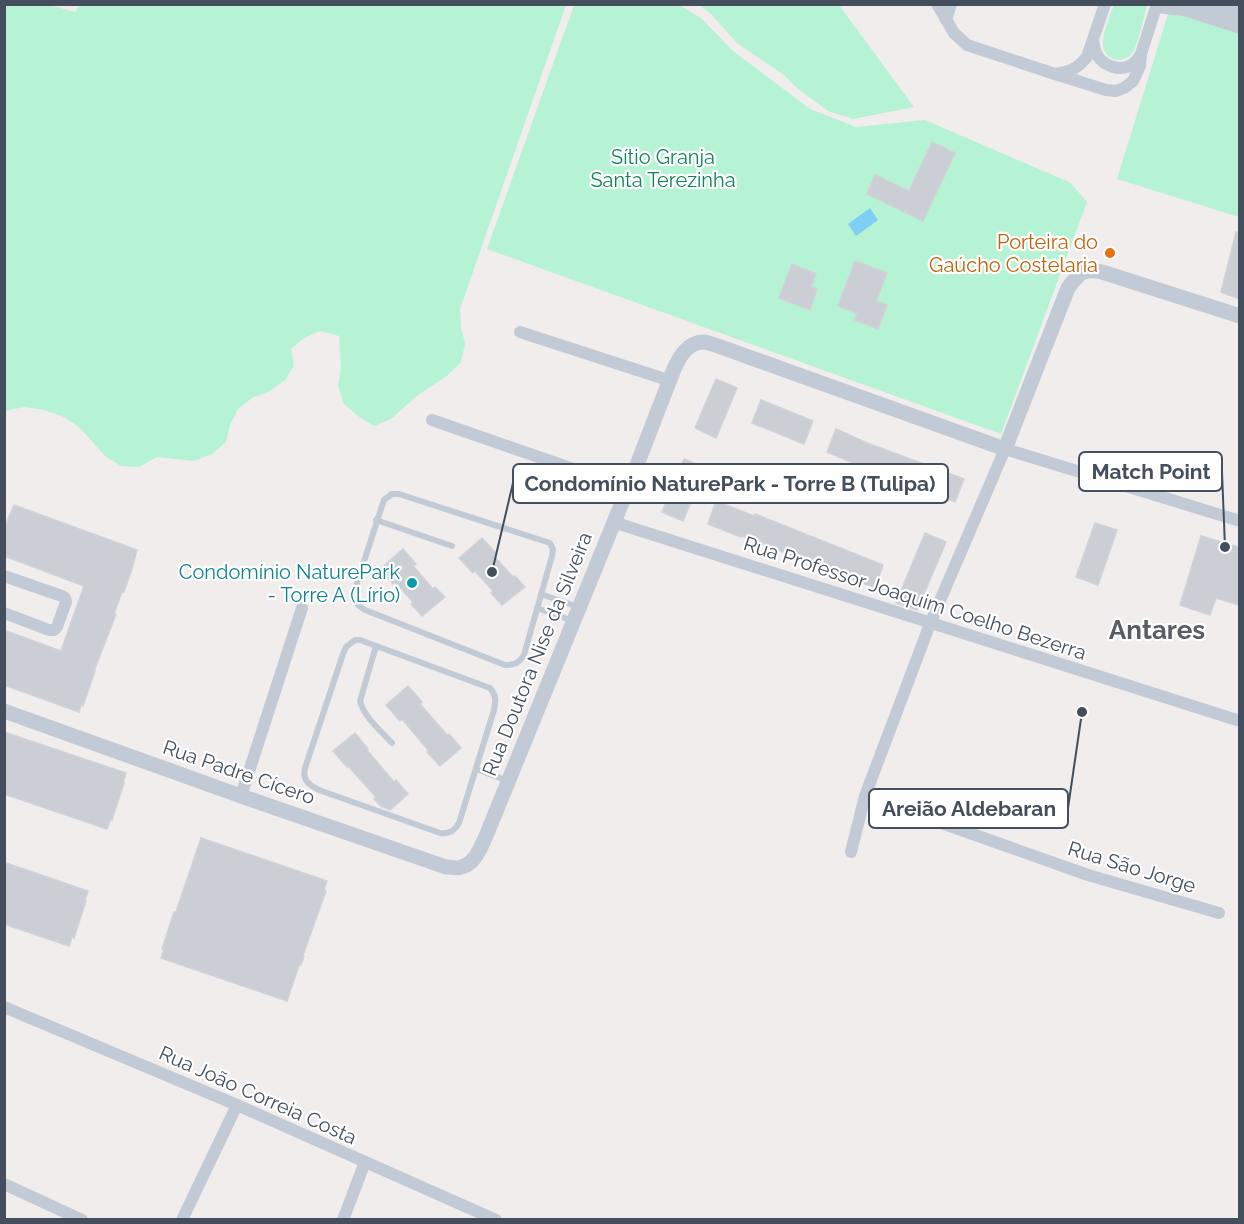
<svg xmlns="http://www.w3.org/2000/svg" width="1244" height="1224" font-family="Raleway,sans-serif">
	<rect width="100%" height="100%" fill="#f0edec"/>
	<g fill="#b6f2d4">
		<polygon points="79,5 566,5 460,309 461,327 465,344 461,362 448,375 418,395 391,419 374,426 358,416 344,404 338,386 341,368 339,336 320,331 304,338 291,349 294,366 285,380 270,391 252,398 238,409 230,425 226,442 212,454 194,461 157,457 139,467 121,466 105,456 79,427 64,417 44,410 24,407 5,411 5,5 49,5 76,12"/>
		<polygon points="574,5 679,5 701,18 733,51 810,109 856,127 925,120 1071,183 1087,202 1001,434 487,249"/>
		<polygon points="700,5 839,5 914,107 853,119 828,111 798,89 784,75 737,43 710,13"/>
		<path d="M1114 5H1147C1144 17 1139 39 1134 50 1125 67 1101 60 1103 41 1104 29 1110 16 1114 5Z"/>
		<polygon points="1168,14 1177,14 1239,34 1239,217 1117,179"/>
	</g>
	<polygon fill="#7fcef3" points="870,208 878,220 856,236 848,224"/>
	<g fill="#cbced5" stroke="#d0d2d9" stroke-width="1.5">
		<polygon points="932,142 955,153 923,221 867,194 875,175 909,191"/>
		<polygon points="1236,232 1239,233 1239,299 1221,292"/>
		<polygon points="855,261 887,273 876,301 887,305 878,329 855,320 857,313 838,306"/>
		<polygon points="792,264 816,274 811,287 817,289 810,310 779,298"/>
		<polygon points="716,379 737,388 716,438 695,428"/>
		<polygon points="761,400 813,421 804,444 752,423"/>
		<polygon points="836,429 867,443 964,479 955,502 916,486 915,488 882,475 827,452"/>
		<polygon points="684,459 705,468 683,521 662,512"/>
		<polygon points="716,501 754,516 755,514 883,565 875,588 742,536 741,537 708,524"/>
		<polygon points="14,505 137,550 132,569 124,592 122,592 114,614 116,614 94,671 95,671 83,706 81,705 79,712 4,685 4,630 61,651 84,586 4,556 4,529"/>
		<polygon points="1095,523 1117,530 1098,585 1076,577"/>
		<polygon points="925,533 946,542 917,610 896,603"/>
		<polygon points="1201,536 1239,547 1239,605 1216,598 1210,615 1180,605"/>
		<polygon points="482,538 496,553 493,555 514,578 515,576 525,587 502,605 491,593 493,591 475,571 473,573 459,558"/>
		<polygon points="403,549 416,564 413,566 433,589 435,587 445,597 422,616 411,604 413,602 395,582 393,584 380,569"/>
		<polygon points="408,686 422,702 420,704 447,735 449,734 461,748 440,766 427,752 429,751 402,719 400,721 386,705"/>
		<polygon points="4,732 126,773 123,783 124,783 112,820 110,820 107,829 4,794"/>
		<polygon points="355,733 368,749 367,750 394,782 396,780 408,794 390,810 381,806 374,799 376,797 348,766 347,767 333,751"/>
		<polygon points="201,838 327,881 324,890 326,891 303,955 304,956 301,965 299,965 287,1001 161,958 164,949 162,949 174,912 176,912"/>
		<polygon points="6,863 88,891 85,900 86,901 74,938 72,937 69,946 4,924 4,869"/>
	</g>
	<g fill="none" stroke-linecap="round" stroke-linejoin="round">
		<g stroke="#c2cad6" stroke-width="6">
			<path d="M392 494H399L550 543 553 549 552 556 524 655C519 663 515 665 505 665L365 610C357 605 353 602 354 592L384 500Z"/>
			<polyline points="376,520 452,546"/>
			<polyline points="541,594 578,607"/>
			<polyline points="537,608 573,621"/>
			<path d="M355 640H360L490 688C496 695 496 700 494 710L459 823C454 831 450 834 440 833L319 790C309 785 302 780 305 768L343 654 346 647Z"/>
			<path d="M376 646 360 701C364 717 381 731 392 743"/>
			<polyline points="476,769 508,781"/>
		</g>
		<g stroke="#c2cad6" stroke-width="12">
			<polyline points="937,4 954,33 967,45 1055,74 1106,90 1116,91 1124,88 1133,81 1140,66 1141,54 1157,4"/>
			<polyline points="1195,4 1240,19"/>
			<polyline points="1227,4 1240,9"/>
			<polyline points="1156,7 1184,10 1240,28"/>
			<polyline points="946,20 951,4"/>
			<path d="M1093 41C1094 46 1095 52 1097 55 1104 66 1120 72 1131 65 1135 63 1138 58 1141 55"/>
			<path d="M1056 74C1071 71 1077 69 1087 57L1105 4"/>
			<polyline points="520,332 671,381"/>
			<polyline points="432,420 628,488"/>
			<polyline points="613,522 1240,721"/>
			<polyline points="4,576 62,596 65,598 66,602 57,627 54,630 49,630 4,613"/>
			<polyline points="241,796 302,608"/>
			<polyline points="865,796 1088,875 1219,913"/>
			<polyline points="851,852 865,796 888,735 930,624 1005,449 1240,521"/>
			<polyline points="4,1007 237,1105 496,1220"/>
			<polyline points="4,1184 82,1220"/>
			<polyline points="182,1220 237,1105"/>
			<polyline points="343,1220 365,1162"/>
		</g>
		<path stroke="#c2cad6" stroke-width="15" d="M4 711 241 796 446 867C450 867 457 869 461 867 475 864 481 847 486 836L628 488 674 369C680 356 687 343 703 342 708 342 714 345 718 346L1005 449 1068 288C1079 273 1083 268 1102 272L1240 316"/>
	</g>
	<circle fill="#e8710a" stroke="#fff" stroke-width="2" cx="1110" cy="253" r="6"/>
	<circle fill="#0f9aa8" stroke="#fff" stroke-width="2" cx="412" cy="583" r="6"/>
	<g text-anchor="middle" stroke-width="4.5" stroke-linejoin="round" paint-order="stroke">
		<g font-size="20" fill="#0e8356" stroke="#fff">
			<text x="663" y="164">Sítio Granja<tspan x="663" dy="23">Santa Terezinha</tspan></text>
		</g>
		<g font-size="20" fill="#c56008" stroke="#fff" text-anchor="end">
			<text x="1098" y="249">Porteira do<tspan x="1098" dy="23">Gaúcho Costelaria</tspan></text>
		</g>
		<g font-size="20" fill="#0d838f" stroke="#fff" text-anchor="end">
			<text x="400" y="579">Condomínio NaturePark<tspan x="400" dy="23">- Torre A (Lírio)</tspan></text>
		</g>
		<g font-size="20" fill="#444e5c" stroke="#fff">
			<text transform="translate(915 598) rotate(18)" y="7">Rua Professor Joaquim Coelho Bezerra</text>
			<text transform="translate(537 654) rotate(-68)" y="7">Rua Doutora Nise da Silveira</text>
			<text transform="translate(239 772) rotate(19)" y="7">Rua Padre Cícero</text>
			<text transform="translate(1132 867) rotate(17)" y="7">Rua São Jorge</text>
			<text transform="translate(258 1095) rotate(24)" y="7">Rua João Correia Costa</text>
		</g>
		<g font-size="26" font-weight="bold" fill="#595c63" stroke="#fff">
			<text x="1157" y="639">Antares</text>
		</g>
	</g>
	<path fill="none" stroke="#444e5c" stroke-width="2" d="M1225 547L1222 472M492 572L513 483M1082 712L1068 808"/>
	<g fill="#444e5c" stroke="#fff" stroke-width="2">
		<circle cx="1225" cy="547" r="6"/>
		<circle cx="492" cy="572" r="6"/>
		<circle cx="1082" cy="712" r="6"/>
	</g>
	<g fill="#fff" stroke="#444e5c" stroke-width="2">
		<rect x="1079" y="452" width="143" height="39" rx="6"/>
		<rect x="513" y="464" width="435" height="39" rx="6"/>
		<rect x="869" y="789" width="199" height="39" rx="6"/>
	</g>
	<g font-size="21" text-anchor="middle" font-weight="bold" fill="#444e5c">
		<text x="1151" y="479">Match Point</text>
		<text x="730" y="491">Condomínio NaturePark - Torre B (Tulipa)</text>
		<text x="969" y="816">Areião Aldebaran</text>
	</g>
	<rect width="1244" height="1224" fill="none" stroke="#444e5c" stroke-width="12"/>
</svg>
